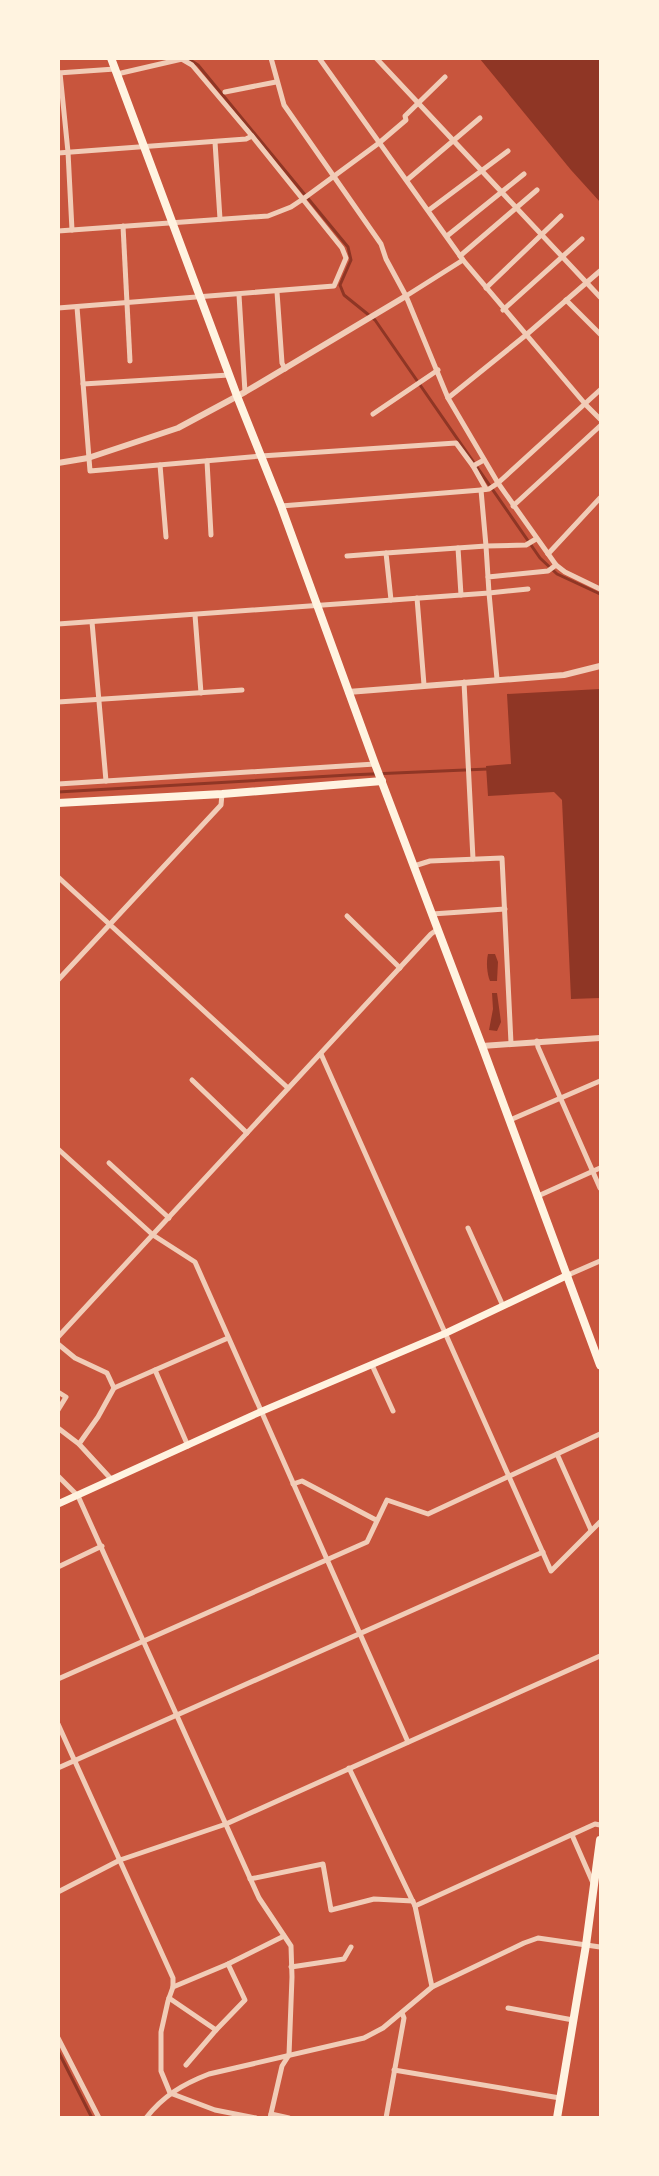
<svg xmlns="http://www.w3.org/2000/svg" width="659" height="2176" font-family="Jost,sans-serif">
	<rect width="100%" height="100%" fill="#c8553d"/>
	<g fill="#8f3625">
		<polygon points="480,59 600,59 600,202 571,170"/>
		<polygon points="600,689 600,998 571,999 562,800 554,792 488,796 486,766 511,764 507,694"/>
		<path d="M488 954H495L498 962 497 981H490C487 974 486 962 488 954Z"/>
		<polygon points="492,993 497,993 501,1022 497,1031 489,1030 493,1009"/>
	</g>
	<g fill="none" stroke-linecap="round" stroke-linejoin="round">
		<g stroke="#8f3625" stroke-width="3">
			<polyline points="187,58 198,65 348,247 351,260 340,285 344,295 375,320 540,558 557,574 600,594"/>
			<polyline points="58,792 349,775 488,769"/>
			<polyline points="58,2051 92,2118"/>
		</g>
		<g stroke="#f1ccb7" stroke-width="5">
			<polyline points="271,58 284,105 381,244 386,259 406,296 448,398 498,483 556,565 565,572 600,589"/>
			<polyline points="319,58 463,260 586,405 600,419"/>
			<polyline points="376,58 600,297"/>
			<polyline points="58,73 115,69"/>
			<polyline points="60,73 68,152 72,230"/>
			<polyline points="117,74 182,59"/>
			<polyline points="225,92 276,82"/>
			<polyline points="215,142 220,219"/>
			<polyline points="58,153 246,139 252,136 192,65 180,58"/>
			<polyline points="407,180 480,118"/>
			<polyline points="429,210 508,151"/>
			<polyline points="123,226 130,361"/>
			<polyline points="58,231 268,216 291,207 303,199 379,143 406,120 405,116 445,77"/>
			<polyline points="447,236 524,174"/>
			<polyline points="460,256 537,190"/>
			<polyline points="486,288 561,216"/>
			<polyline points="277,292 282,363 285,369"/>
			<polyline points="239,295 245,392"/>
			<polyline points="406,296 463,260"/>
			<polyline points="566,300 600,334"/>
			<polyline points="77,307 90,471 261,456 456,443 473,466 484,460"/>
			<polyline points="58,308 334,286 346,258 342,248 252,136"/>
			<polyline points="503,310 582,239"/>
			<polyline points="83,384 229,375"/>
			<polyline points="448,398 526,335 600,271"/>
			<polyline points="373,414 438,370"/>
			<polyline points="207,461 211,535"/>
			<polyline points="160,465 166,537"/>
			<polyline points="473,466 486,489"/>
			<polyline points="281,506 481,490"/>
			<polyline points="513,506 600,426"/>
			<polyline points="458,548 461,595"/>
			<polyline points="548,554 600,498"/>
			<polyline points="347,556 386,553"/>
			<polyline points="488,577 486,546 526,545 536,539"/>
			<polyline points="417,598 424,685"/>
			<polyline points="391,600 386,553 486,546 481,490 489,489 498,483 600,390"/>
			<polyline points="195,615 201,693"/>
			<polyline points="92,622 106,781"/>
			<polyline points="58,624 489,593 488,577 548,571 556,565"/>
			<polyline points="497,679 489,593 528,589"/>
			<polyline points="464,682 473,859"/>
			<polyline points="58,702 242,690"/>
			<polyline points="58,784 375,764"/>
			<polyline points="414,866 430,861 502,858 511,1043"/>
			<polyline points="58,877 288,1088"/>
			<polyline points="432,914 505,909"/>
			<polyline points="347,916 400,968"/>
			<polyline points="58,980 221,805 222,794"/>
			<polyline points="537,1041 538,1047 600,1188"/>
			<polyline points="321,1054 551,1571 600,1522"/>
			<polyline points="192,1080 247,1133"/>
			<polyline points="510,1120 600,1081"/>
			<polyline points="58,1149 153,1235 195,1262 408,1742"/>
			<polyline points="109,1163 169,1218"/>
			<polyline points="538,1196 600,1168"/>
			<polyline points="468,1228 503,1306"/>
			<polyline points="568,1275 600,1261"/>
			<polyline points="58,1337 431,934 438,929"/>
			<polyline points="58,1344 75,1358 107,1373 114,1388"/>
			<polyline points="372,1365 393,1411"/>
			<polyline points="155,1370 188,1446"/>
			<polyline points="58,1392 66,1397 58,1410"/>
			<polyline points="58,1428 79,1444"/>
			<polyline points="557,1454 591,1530"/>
			<polyline points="58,1476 78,1496 259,1898 291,1946 292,1977 289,2055 282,2066 270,2118"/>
			<polyline points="112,1480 79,1444 98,1417 114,1388 228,1338"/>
			<polyline points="293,1484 302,1481 376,1520"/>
			<polyline points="58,1567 102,1546"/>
			<polyline points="58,1679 367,1542 387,1500 428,1514 600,1434"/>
			<polyline points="58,1724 173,1978 173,1987 168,2001 161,2032 161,2071 170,2093 215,2110 256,2118"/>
			<polyline points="58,1768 543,1552"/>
			<polyline points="349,1768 415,1906 432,1987"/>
			<polyline points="572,1835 593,1883"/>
			<polyline points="250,1879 323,1864 331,1910 374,1899 413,1901"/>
			<polyline points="58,1892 120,1860 226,1824 600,1656"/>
			<polyline points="415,1906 595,1824 600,1825"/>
			<polyline points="291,1967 344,1959 351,1947"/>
			<polyline points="173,1987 228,1964 284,1936"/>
			<polyline points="169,1998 216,2030 245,2000 228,1964"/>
			<polyline points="508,2008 573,2020"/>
			<polyline points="58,2038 99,2118"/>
			<polyline points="186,2065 216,2030"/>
			<polyline points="394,2070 560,2098"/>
			<polyline points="271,2114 289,2118"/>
			<path d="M146 2118C163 2096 183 2084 209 2074L364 2038 383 2028 432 1987 524 1943 538 1938 600 1947"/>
			<polyline points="386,2118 404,2018 402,2013"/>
		</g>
		<g stroke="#f1ccb7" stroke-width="6">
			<polyline points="58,463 88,458 178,428 245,392 406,296"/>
			<polyline points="348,692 564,675 600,666"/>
			<polyline points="482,1046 600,1038"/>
		</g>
		<polyline stroke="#fff3e0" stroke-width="7" points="58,1504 260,1412 446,1333 568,1275"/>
		<g stroke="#fff3e0" stroke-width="8">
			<polyline points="111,58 237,396 281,506 375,764 482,1046 600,1365"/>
			<polyline points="58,803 222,794 382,781"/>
			<polyline points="557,2118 586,1945 600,1840"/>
		</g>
	</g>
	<rect width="659" height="2176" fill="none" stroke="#fff3e0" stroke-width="120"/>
</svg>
